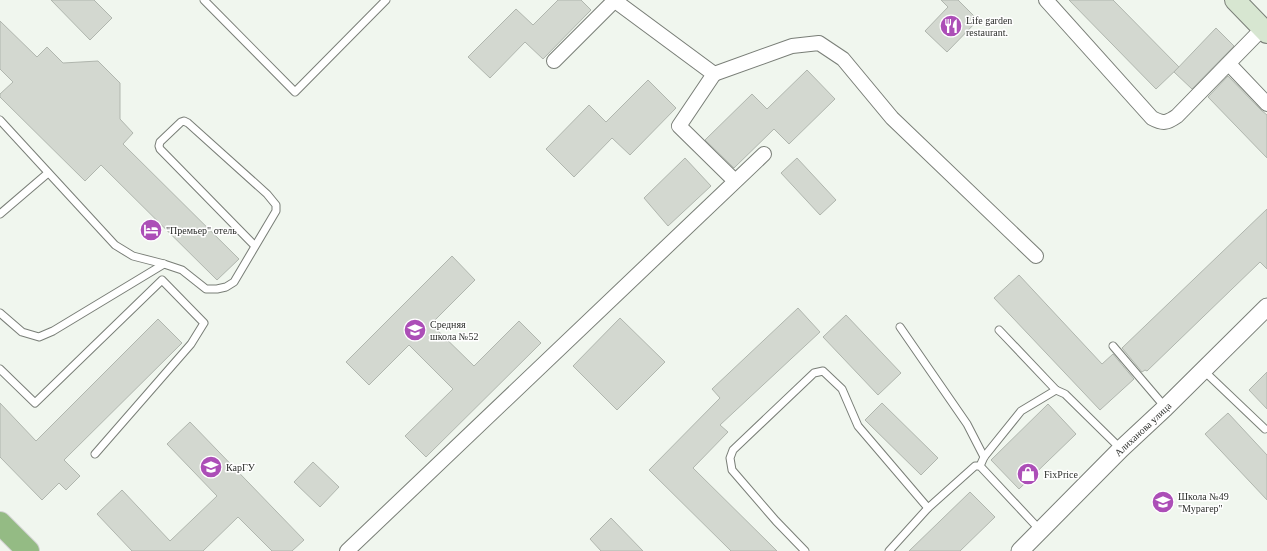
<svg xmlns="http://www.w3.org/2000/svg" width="1267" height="551" font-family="'Times New Roman',serif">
	<rect width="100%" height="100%" fill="#f0f6ee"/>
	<g fill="#d3d8d0" stroke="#b0b6ae">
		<polygon points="51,0 94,0 112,18 90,40"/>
		<polygon points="558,0 581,0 591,10 543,59 525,42 490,78 468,57 516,9 533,25"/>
		<polygon points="941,0 958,0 978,20 947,52 925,31 948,7"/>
		<polygon points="1069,0 1113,0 1179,67 1156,89"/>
		<polygon points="0,21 37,57 47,47 63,63 98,61 120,83 120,119 133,133 123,144 239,259 217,280 101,165 85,181 0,97 0,94 13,82 0,69"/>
		<polygon points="1216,28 1234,46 1192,89 1174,72"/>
		<polygon points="807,70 835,99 789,144 774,129 734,168 705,140 752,94 767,109"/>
		<polygon points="1228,76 1261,110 1267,115 1267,158 1208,97"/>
		<polygon points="648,80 676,108 630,155 612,138 574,177 546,149 589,105 606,122"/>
		<polygon points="685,158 711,186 668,226 644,198"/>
		<polygon points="797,158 836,200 820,215 781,173"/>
		<polygon points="1267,209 1267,269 1260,262 1147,371 1145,370 1142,372 1122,348"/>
		<polygon points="452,256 475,280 431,324 474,366 519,321 541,343 426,457 405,436 453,389 409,345 369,385 346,362"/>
		<polygon points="1019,275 1102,364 1113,354 1134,379 1100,410 994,298"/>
		<polygon points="798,308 820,332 720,425 728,432 693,468 777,551 731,551 649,470 720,398 712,389"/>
		<polygon points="846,315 901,373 878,395 823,337"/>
		<polygon points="620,318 665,362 617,410 573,366"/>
		<polygon points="158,319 182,343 64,460 80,476 66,490 59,483 42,500 0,457 0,403 36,441"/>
		<polygon points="1267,372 1267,409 1249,390"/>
		<polygon points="882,403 938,458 921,475 865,420"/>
		<polygon points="1048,404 1076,434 1019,489 991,460"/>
		<polygon points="1228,413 1267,455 1267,500 1205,434"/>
		<polygon points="190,422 304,540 292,551 272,551 238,517 203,551 132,551 97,514 122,490 170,541 217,496 167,444"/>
		<polygon points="313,462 339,487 320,507 294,482"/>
		<polygon points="970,492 995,517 960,551 909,551"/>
		<polygon points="611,518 643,551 601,551 590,539"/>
	</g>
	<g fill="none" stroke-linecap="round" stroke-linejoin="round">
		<g stroke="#797e77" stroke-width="9">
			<g id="service">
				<polyline points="204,0 295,92 386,0"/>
				<polyline points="0,120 115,245 133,256 164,264 182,270 206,289 217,289 226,287 234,282 276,211 276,205 267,194 188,123 184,121 181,122 160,142 159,146 160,149 255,246"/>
				<polyline points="0,214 48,173"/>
				<polyline points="0,313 22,332 39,337 53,331 164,264"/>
				<polyline points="900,327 967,424 984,457"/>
				<polyline points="999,330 1056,390"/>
				<polyline points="1113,346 1165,407"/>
				<polyline points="0,369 35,403 162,280 204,323 191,344 95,454"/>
				<polyline points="1203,370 1265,429"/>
				<polyline points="980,466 984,457 1021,411 1056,390 1065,394 1121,449"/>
				<polyline points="805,551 776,521 732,470 730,458 733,450 814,373 823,371 842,389 858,426 928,508"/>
				<polyline points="889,551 928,508 975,466 980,466 1040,530"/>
			</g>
		</g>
		<g stroke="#797e77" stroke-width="16">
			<g id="minor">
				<polyline points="614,0 714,74 679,126 735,181"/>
				<path d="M1046 0 1152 118C1163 124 1167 123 1177 116L1263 28"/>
				<polyline points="554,61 615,0"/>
				<polyline points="1229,64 1267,104"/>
				<polyline points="714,74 792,46 819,43 843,59 892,118 1036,256"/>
				<polyline points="347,551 764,154"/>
			</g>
		</g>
		<g stroke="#797e77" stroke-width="19">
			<g id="tertiary">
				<path id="s1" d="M1020 551 1121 449 1165 408 1267 307"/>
			</g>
		</g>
		<g stroke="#797e77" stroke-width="22">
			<polyline id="secondary" points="1235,0 1267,33"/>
		</g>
		<g stroke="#d1d1d0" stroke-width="24">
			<polyline id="trunk" points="0,523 28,551"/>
		</g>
		<use href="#service" stroke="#fff" stroke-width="7"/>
		<use href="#minor" stroke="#fff" stroke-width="14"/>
		<use href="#tertiary" stroke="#fff" stroke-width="17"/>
		<use href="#secondary" stroke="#d7e6d1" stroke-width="20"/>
		<use href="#trunk" stroke="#94bb84" stroke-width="22"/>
	</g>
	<defs>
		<g id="restaurant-disc" transform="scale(1.15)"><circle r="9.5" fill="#ac4eb7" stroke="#fff"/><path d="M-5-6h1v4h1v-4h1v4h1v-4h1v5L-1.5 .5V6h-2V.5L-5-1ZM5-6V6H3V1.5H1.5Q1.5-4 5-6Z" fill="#fff"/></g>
		<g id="hotel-disc" transform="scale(1.15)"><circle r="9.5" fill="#ac4eb7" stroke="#fff"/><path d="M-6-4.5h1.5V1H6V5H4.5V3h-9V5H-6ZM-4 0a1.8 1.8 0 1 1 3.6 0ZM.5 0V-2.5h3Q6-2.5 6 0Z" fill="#fff"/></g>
		<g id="school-disc" transform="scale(1.15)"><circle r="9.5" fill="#ac4eb7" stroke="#fff"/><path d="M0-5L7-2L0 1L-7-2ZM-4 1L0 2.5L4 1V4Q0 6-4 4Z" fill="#fff"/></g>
		<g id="university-disc" transform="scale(1.15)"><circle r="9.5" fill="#ac4eb7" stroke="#fff"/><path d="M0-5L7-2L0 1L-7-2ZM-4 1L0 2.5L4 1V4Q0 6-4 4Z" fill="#fff"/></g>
		<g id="shop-disc" transform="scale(1.15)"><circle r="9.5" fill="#ac4eb7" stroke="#fff"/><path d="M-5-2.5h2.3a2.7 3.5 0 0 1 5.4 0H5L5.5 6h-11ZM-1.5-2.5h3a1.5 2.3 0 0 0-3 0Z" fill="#fff"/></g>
	</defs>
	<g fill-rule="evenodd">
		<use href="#restaurant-disc" x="951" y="26"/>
		<use href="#hotel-disc" x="151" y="230"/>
		<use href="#school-disc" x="415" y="330"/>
		<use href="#university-disc" x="211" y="467"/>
		<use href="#shop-disc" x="1028" y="474"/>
		<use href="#school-disc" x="1163" y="502"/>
	</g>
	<g text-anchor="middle" stroke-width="3" stroke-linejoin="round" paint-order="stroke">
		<g font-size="10" fill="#2c2e2b" stroke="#fff" text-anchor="start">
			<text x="966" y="24">Life garden<tspan x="966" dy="12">restaurant.</tspan></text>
			<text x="166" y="234">"Премьер" отель</text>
			<text x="430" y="328">Средняя<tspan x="430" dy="12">школа №52</tspan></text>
			<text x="226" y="471">КарГУ</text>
			<text x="1044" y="478">FixPrice</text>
			<text x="1178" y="500">Школа №49<tspan x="1178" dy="12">"Мурагер"</tspan></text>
		</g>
		<g font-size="10" fill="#2c2e2b" stroke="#fff">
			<text dy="4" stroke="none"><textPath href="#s1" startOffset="173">Алиханова улица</textPath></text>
		</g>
	</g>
</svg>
